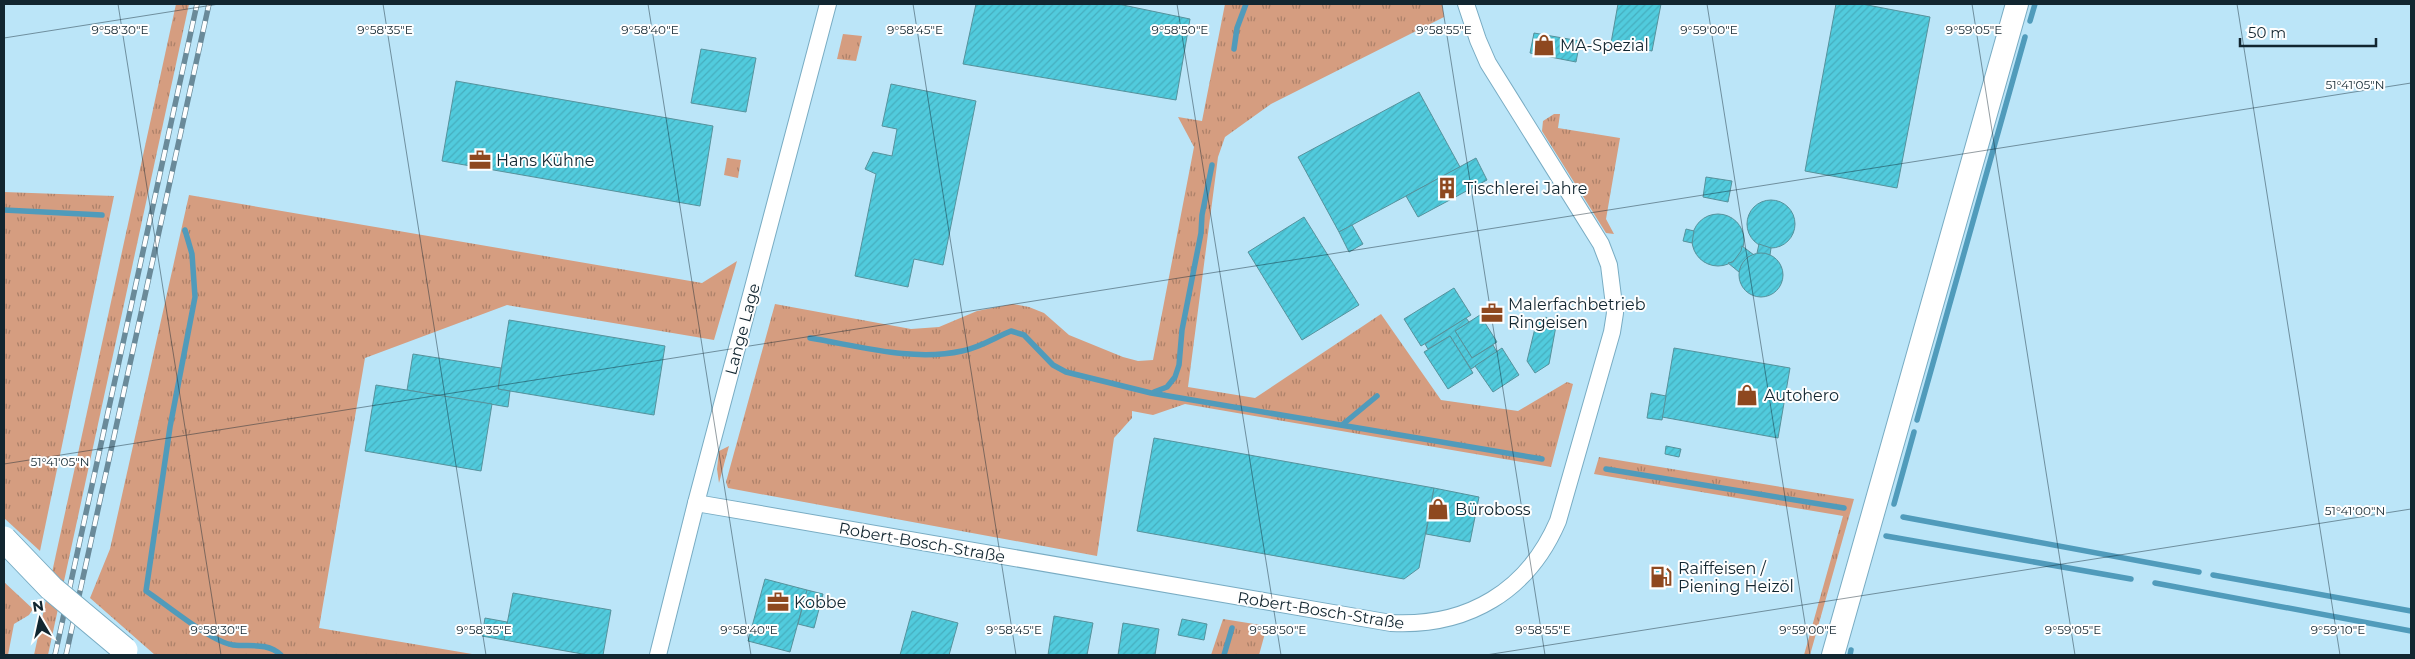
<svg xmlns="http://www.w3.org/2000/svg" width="2415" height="659" font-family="Montserrat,sans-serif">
	<defs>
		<pattern id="grass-tufts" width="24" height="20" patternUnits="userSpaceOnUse" patternTransform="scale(1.25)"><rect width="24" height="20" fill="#d59d80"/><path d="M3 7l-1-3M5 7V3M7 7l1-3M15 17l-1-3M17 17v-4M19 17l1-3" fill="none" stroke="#ab8069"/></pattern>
		<pattern id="building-hatch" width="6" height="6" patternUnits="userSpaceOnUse" patternTransform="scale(1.25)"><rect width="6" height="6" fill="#51cbdd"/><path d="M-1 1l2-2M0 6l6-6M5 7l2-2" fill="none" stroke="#46aebe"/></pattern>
	</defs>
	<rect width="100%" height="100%" fill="#bbe5f8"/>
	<g fill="url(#grass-tufts)">
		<polygon points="176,4 189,4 48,655 34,655"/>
		<polygon points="1225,4 1442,4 1444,17 1271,104 1225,137 1218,157 1188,387 1255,398 1381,314 1441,400 1518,411 1567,382 1573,384 1551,467 1185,404 1153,415 1132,411 1132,418 1114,438 1097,556 728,488 726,482 775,304 911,329 939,327 977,311 1013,304 1029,307 1044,313 1069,335 1123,357 1138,361 1153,360 1194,147 1178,117 1202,121"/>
		<polygon points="843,34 862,36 856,61 837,59"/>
		<polygon points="1554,114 1560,114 1558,128 1620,138 1606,219 1614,234 1606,233 1542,131 1543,121"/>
		<polygon points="727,158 741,160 738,178 724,175"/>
		<polygon points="4,192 114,196 40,551 4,518"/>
		<polygon points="189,195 702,283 737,261 714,340 507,305 365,358 319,628 478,655 155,655 90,598 110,549"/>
		<polygon points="729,446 719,483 717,469 719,451"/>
		<polygon points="1599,457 1854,499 1810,655 1804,655 1843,516 1594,474"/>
		<polygon points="4,582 33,609 29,615 14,624 8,655 4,655"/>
		<polygon points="1223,619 1267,626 1259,655 1211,655"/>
	</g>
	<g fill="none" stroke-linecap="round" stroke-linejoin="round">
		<g stroke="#509bbb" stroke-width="5.5">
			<polyline points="2030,21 2035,4"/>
			<polyline points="1234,49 1237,28 1246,4"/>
			<polyline points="4,210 102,215"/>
			<path d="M185 230 192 254 195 297 170 427 146 591C166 604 211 642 233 645 250 647 267 642 281 655"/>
			<path d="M810 338C859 346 913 362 962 351 979 348 996 337 1011 331L1024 335 1053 365 1066 372 1151 393 1542 459"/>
			<polyline points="1154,392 1167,387 1175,377 1179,365 1182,330 1201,233 1202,215 1212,165"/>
			<polyline points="1917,420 2025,37"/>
			<polyline points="1342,425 1377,396"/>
			<polyline points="1606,469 1844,508"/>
			<polyline points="1894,504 1914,432"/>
			<polyline points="1903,517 2199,572"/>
			<polyline points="1886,536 2131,579"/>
			<polyline points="2213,575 2411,611"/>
			<polyline points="2155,583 2411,631"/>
			<polyline points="1224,655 1232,628"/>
			<polyline points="1850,655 1851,650"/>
		</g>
	</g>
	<g fill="url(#building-hatch)" stroke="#56929c">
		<polygon points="976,4 1118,4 1190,19 1176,100 963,64"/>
		<polygon points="1618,4 1661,4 1652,51 1611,43"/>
		<polygon points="1836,4 1862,4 1930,17 1897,188 1805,171"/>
		<polygon points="1534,33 1580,41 1576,62 1530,53"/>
		<polygon points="701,49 756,58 746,112 691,103"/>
		<polygon points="456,81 713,126 700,206 442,161"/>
		<polygon points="891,84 976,101 943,265 914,259 908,287 855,276 876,174 865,169 873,152 892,156 897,129 882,126"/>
		<polygon points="1419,92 1460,167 1339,232 1298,157"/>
		<polygon points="1476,158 1487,180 1418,217 1406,196"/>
		<polygon points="1706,177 1732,181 1728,202 1703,197"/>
		<circle cx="1771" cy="224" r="24"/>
		<circle cx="1718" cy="240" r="26"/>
		<polygon points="1304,217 1359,305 1302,340 1248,252"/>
		<polygon points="1352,225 1363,244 1349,252 1339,232"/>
		<polygon points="1686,229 1694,231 1692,243 1683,241"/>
		<polygon points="1759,244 1771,248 1770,255 1757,253"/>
		<polygon points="1742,246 1754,255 1748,257 1741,266 1739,272 1728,263 1733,262 1741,251"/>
		<circle cx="1761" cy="275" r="22"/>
		<polygon points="1454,288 1471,315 1421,346 1404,319"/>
		<polygon points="1480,315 1497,342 1472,358 1455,331"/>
		<polygon points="1546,317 1556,326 1549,364 1535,373 1527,361 1536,324"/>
		<polygon points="1466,318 1469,322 1455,331 1472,358 1493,345 1497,352 1471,369 1450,336 1428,349 1425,344"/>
		<polygon points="509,320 665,346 654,415 498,389"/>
		<polygon points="1450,336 1473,373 1448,389 1424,352"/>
		<polygon points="1502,348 1519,375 1493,392 1475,366"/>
		<polygon points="1674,348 1790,368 1778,438 1662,417"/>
		<polygon points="413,354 501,368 498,389 510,391 508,407 407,390"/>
		<polygon points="376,385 492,404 481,471 365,451"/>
		<polygon points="1651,393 1666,396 1662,420 1647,418"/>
		<polygon points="1154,438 1434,488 1419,568 1404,579 1137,531"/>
		<polygon points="1666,446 1681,449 1679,457 1665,454"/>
		<polygon points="1434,488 1479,497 1470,542 1426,534"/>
		<polygon points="1655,567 1672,572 1668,587 1651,582"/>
		<polygon points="765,579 807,590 790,652 748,641"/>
		<polygon points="807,590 823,594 814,628 798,624"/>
		<polygon points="513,593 611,610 603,655 588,655 504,640"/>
		<polygon points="912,611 958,623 949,655 900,655"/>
		<polygon points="1054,616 1093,623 1087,655 1048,655"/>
		<polygon points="485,618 507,622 504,640 482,636"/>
		<polygon points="1182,619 1207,624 1204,640 1178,635"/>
		<polygon points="1123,623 1159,629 1155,655 1118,655"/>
	</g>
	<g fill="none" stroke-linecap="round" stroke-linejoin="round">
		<g stroke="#79acc3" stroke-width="18">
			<g id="street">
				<path d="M696 503 1391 623C1468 627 1528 591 1558 521L1612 332 1615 313 1609 265 1601 244 1488 63 1478 40 1466 4"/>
				<polyline points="658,655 696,503 828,4"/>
			</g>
		</g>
		<g stroke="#79acc3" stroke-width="24">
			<polyline id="secondary" points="1833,655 2017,4"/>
		</g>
		<use href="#street" stroke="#fff" stroke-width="16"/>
		<use href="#secondary" stroke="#fff" stroke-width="22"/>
		<g stroke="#6a8a99" stroke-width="5.5">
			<g id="rail">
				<polyline points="55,655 197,4"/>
				<polyline points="66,655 209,4"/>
			</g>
		</g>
		<use href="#rail" stroke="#fefefe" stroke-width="4" stroke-dasharray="11" stroke-linecap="butt"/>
		<g stroke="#79acc3" stroke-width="27" stroke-linecap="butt">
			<polyline id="primary-bridge" points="4,539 51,588 125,650"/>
		</g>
		<use href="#primary-bridge" stroke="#fff" stroke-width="25"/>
	</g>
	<path fill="none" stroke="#122630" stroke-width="1" stroke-opacity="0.45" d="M118 4 221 655M383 4 486 655M648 4 751 655M913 4 1016 655M1177 4 1281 655M1442 4 1545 655M1707 4 1810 655M1972 4 2075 655M2237 4 2340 655M4 38 219 4M4 464 2411 83M1486 655 2411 509"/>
	<defs>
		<g id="shop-bare" transform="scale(1.725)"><path d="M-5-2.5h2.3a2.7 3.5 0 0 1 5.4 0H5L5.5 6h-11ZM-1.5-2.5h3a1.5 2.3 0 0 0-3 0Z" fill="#8e481f" stroke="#fefefe" stroke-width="2.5" paint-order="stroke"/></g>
		<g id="office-bare" transform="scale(1.725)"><path d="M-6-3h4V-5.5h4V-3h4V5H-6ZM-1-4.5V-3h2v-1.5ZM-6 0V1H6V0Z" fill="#8e481f" stroke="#fefefe" stroke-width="2.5" paint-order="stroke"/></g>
		<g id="building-bare" transform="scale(1.725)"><path d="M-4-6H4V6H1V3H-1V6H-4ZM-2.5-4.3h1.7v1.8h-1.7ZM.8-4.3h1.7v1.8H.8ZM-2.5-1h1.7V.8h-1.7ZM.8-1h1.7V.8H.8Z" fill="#8e481f" stroke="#fefefe" stroke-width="2.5" paint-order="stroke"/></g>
		<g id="fuel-bare" transform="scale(1.725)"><path d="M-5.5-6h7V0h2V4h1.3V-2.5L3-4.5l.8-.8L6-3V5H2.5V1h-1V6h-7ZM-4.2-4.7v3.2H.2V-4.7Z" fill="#8e481f" stroke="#fefefe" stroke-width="2.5" paint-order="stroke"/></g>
	</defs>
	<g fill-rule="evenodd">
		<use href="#shop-bare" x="1544" y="45"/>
		<use href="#office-bare" x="480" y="160"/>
		<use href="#building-bare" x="1447" y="188"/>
		<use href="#office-bare" x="1492" y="313"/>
		<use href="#shop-bare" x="1747" y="395"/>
		<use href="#shop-bare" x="1438" y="509"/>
		<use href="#fuel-bare" x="1661" y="577"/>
		<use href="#office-bare" x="778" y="602"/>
	</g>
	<g text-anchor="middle" stroke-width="4" stroke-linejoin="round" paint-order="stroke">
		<g font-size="16" fill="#122630" stroke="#fefefe" text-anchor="start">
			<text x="1560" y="51">MA-Spezial</text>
			<text x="496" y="166">Hans Kühne</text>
			<text x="1464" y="194">Tischlerei Jahre</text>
			<text x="1508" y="310">Malerfachbetrieb<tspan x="1508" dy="18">Ringeisen</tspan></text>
			<text x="1764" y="401">Autohero</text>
			<text x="1455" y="515">Büroboss</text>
			<text x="1678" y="574">Raiffeisen /<tspan x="1678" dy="18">Piening Heizöl</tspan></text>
			<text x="794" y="608">Kobbe</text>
		</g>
		<g font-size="16" fill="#122630" stroke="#fefefe">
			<text transform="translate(742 329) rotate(-75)" y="6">Lange Lage</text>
			<text transform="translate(922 542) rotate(10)" y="6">Robert-Bosch-Straße</text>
			<text transform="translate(1321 610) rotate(9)" y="6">Robert-Bosch-Straße</text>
		</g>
	</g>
	<g font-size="12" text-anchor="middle" fill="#122630" stroke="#fefefe" stroke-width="4" stroke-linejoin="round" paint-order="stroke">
		<text x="120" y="34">9°58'30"E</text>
		<text x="385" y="34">9°58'35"E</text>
		<text x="650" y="34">9°58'40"E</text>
		<text x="915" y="34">9°58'45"E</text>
		<text x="1180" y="34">9°58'50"E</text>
		<text x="1444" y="34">9°58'55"E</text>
		<text x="1709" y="34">9°59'00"E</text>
		<text x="1974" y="34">9°59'05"E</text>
		<text x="2355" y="89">51°41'05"N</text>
		<text x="60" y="466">51°41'05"N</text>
		<text x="2355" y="515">51°41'00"N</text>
		<text x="219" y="634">9°58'30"E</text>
		<text x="484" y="634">9°58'35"E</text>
		<text x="749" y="634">9°58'40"E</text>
		<text x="1014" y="634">9°58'45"E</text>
		<text x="1278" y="634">9°58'50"E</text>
		<text x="1543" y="634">9°58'55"E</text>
		<text x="1808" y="634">9°59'00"E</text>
		<text x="2073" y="634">9°59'05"E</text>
		<text x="2338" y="634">9°59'10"E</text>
	</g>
	<rect width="2415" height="659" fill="none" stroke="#122630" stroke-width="10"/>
	<g transform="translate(40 619) rotate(351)" stroke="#fefefe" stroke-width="4" paint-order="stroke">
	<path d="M0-4L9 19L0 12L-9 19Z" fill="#122630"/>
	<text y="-8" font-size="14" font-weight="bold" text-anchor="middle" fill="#122630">N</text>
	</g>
	<path d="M2240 38v8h136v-8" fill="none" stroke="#122630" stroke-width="2.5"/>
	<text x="2248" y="38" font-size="15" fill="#122630" stroke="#fefefe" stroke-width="4" paint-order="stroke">50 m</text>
</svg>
